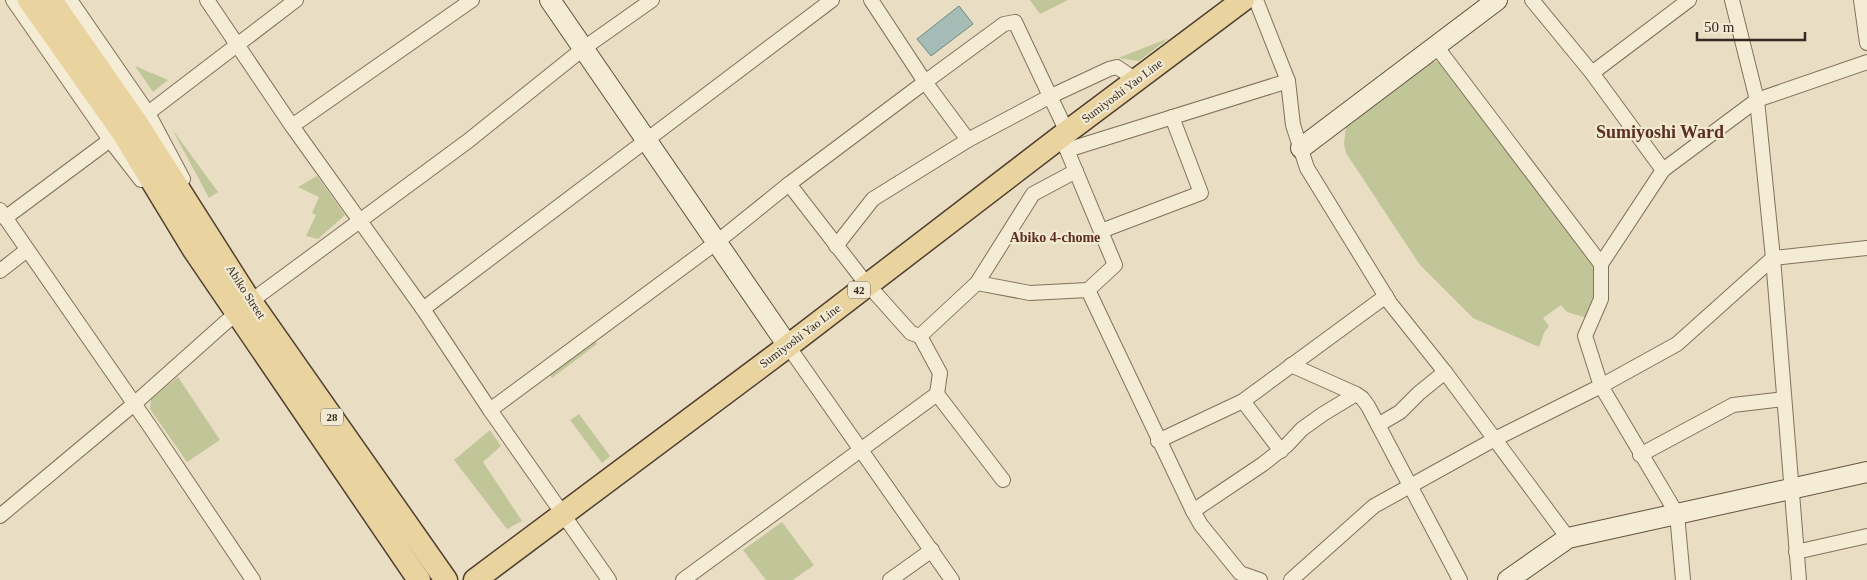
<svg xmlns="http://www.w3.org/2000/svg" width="1867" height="580" font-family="'Times New Roman',serif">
	<rect width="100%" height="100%" fill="#e9dec4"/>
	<g fill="#c1c699">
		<polygon points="1030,0 1068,0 1040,14"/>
		<polygon points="1169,38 1139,61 1118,58"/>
		<polygon points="1431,61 1441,62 1594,266 1597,297 1587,318 1567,312 1561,305 1543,318 1549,326 1544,333 1539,347 1473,318 1420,265 1346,153 1344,144 1346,126"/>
		<polygon points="135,66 168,80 153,92"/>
		<polygon points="172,129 218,192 209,198"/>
		<polygon points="317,176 345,215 318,239 306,236 316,215 312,213 319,197 298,187"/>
		<polygon points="593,339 597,344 552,378 548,373"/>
		<polygon points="178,377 220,440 187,462 150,409 151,399"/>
		<polygon points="579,414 610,456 602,463 570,420"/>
		<polygon points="490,430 501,446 483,462 522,521 507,529 454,460"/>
		<polygon points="782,522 814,565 793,580 766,580 743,550"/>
	</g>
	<polygon fill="#a5bdb6" stroke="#6d8a83" points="959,6 973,24 931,56 917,39"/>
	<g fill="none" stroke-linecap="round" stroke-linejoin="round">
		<g stroke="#82715c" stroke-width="16">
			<g id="street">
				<polyline points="13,0 110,140 141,180"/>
				<polyline points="70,0 148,113 183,179"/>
				<polyline points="207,0 292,126 423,309 490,410 609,580"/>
				<polyline points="1256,0 1288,81 1293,125 1307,168 1390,303 1445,372 1568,538"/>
				<polyline points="1532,0 1592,73 1663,170"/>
				<polyline points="1732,0 1757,100 1773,258 1799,580"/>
				<polyline points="1861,0 1867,43"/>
				<polyline points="1436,46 1601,264 1601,299 1585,336 1601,386 1677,514 1683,580"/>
				<polyline points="1592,73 1689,0"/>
				<polyline points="148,113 296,0"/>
				<polyline points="292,126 472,0"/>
				<polyline points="968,140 1049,97 1109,69 1117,67 1136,80"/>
				<polyline points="1067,150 1288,81"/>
				<polyline points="789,184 861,277 911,333 920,336"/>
				<polyline points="0,210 151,428 253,580"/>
				<polyline points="5,218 110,140"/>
				<polyline points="1101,231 1201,193 1172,117"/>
				<polyline points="836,246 873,199 968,140 925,82 1004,24 1015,22 1067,132 1067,150 1115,265 1088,290 1193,511 1201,525 1240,573 1260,580"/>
				<polyline points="1601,264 1663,170 1757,100 1867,62"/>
				<polyline points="0,271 27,250"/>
				<polyline points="977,283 1030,293 1088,290"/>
				<polyline points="423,309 832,0"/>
				<polyline points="788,346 952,580"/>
				<polyline points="1291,365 1356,394 1362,398 1368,406 1460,580"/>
				<polyline points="937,394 940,373 920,336 977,283 1033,194 1076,171"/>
				<polyline points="1243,401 1281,451"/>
				<polyline points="490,410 717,242 789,184 925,82 871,0"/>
				<polyline points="1378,425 1400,412 1419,393 1445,372"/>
				<polyline points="1158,441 1243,401 1386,296"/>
				<polyline points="1640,455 1733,405 1784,399"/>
				<polyline points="1193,511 1263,464 1287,445 1302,429 1323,414 1356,394"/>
				<polyline points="0,516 134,404 226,322 262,293 468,141 584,48 652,0"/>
				<polyline points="1796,552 1867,536"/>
				<polyline points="683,580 937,394 1003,480"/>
				<polyline points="890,580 932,550"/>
				<polyline points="1291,580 1374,506 1495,439 1601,386 1677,344 1773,258 1867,248"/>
			</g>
		</g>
		<g stroke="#64523f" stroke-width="22">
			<g id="secondary">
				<polyline points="550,0 788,346"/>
				<polyline points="1301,148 1497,0"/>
				<polyline points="1508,580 1568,538 1867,472"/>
			</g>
		</g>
		<g stroke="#503f30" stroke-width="25">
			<g id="primary">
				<polyline points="29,0 123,133 194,250 419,580"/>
				<polyline points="51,0 136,122 244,292 446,580"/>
				<polyline points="475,580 788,346 1067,132 1243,0"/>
			</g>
		</g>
		<use href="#street" stroke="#f5ecd6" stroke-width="14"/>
		<use href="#secondary" stroke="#f5ecd6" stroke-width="20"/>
		<use href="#primary" stroke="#e9d39f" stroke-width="22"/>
	</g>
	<g text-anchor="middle" stroke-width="4.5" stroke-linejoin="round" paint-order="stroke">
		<g fill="#f2e9d3" stroke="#6d6355" stroke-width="1">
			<rect x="848" y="281.5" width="22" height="17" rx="4"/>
			<rect x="321" y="408.5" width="22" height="17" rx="4"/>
		</g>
		<g font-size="11" font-weight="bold" fill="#34291f">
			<text x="859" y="294">42</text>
			<text x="332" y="421">28</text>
		</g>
		<g font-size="12" fill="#34291f" stroke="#f2e9d3">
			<text transform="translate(1122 91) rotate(-37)" y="4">Sumiyoshi Yao Line</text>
			<text transform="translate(246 292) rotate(57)" y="4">Abiko Street</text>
			<text transform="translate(800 336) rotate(-37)" y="4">Sumiyoshi Yao Line</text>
		</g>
		<g font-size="14" font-weight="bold" fill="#5c2f22" stroke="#f2e9d3">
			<text x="1055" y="242">Abiko 4-chome</text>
		</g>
		<g font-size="18" font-weight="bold" fill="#5c2f22" stroke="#f2e9d3">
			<text x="1660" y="138">Sumiyoshi Ward</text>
		</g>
	</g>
	<path d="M1697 32v8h108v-8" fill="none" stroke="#34291f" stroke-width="2.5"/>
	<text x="1704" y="32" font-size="15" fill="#34291f" stroke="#f2e9d3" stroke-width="4" paint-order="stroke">50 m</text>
</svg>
